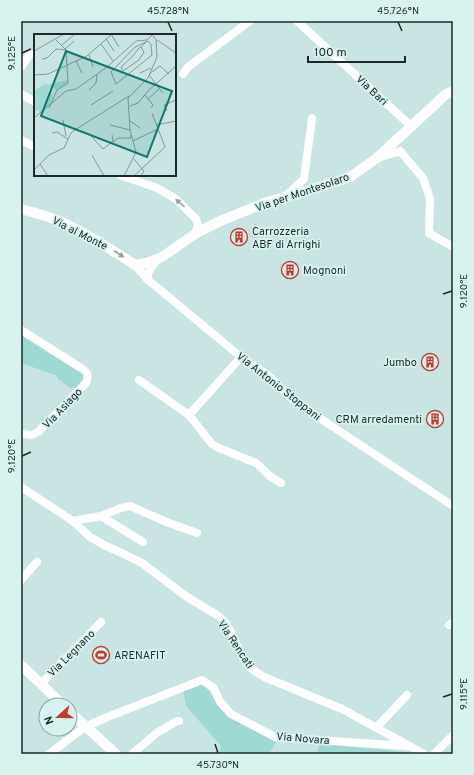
<svg xmlns="http://www.w3.org/2000/svg" width="474" height="775" font-family="Overpass,sans-serif">
	<rect width="100%" height="100%" fill="#c9e5e3"/>
	<g fill="#9fd9d4">
		<polygon points="21,334 82,373 83,379 76,388 70,388 57,378 57,376 21,363"/>
		<polygon points="203,683 219,706 233,718 276,742 269,754 219,754 221,746 186,706 183,690"/>
		<polygon points="320,744 405,752 408,754 316,754"/>
	</g>
	<g fill="none" stroke-linecap="round" stroke-linejoin="round">
		<g stroke="#fff" stroke-width="8">
			<polyline points="297,21 412,127"/>
			<polyline points="21,67 30,54"/>
			<polyline points="183,74 188,67 250,21"/>
			<polyline points="21,94 35,102"/>
			<polyline points="21,140 35,147"/>
			<polyline points="378,158 400,151 423,178 430,198 429,233 453,247"/>
			<polyline points="120,175 157,188 176,199 196,219 198,226 195,234"/>
			<polyline points="286,196 304,179 312,118"/>
			<polyline points="135,265 147,279 241,357 268,375 293,400 324,421 453,506"/>
			<polyline points="147,279 149,271 157,260"/>
			<path d="M21 330 81 368C88 372 89 375 86 383L38 432 32 435 21 434"/>
			<polyline points="139,380 189,415 212,444 219,448 256,463 271,477 281,483"/>
			<polyline points="189,415 241,357"/>
			<polyline points="21,487 73,521 90,537 106,546 124,554 142,563 187,597 217,615 225,622 231,632 243,658 250,668 264,677 342,709 424,754"/>
			<polyline points="101,516 143,542"/>
			<polyline points="73,521 101,516 121,508 130,506 169,523 197,533"/>
			<polyline points="21,580 37,562"/>
			<polyline points="449,625 453,622"/>
			<polyline points="41,684 101,622"/>
			<polyline points="377,727 407,695"/>
			<polyline points="49,754 85,727 105,718 202,680 214,688 220,702 231,714 275,737 406,746"/>
			<polyline points="132,754 158,732 177,721 179,721"/>
			<polyline points="434,754 453,735"/>
		</g>
		<g stroke="#fff" stroke-width="10">
			<path d="M21 209C32 212 44 215 54 219 83 231 109 248 135 265L147 263 162 257 195 234 218 222 267 202 313 189 350 177 377 158 445 95 453 91"/>
			<polyline points="21,665 63,705"/>
			<polyline points="70,712 116,754"/>
		</g>
	</g>
	<defs><path id="oneway-solid" d="M-6-.8H1V-3.2L6.5 0L1 3.2V.8H-6Z"/></defs>
	<g fill="#999e9e">
		<use href="#oneway-solid" transform="translate(180 203) rotate(-139)"/>
		<use href="#oneway-solid" transform="translate(119 254) rotate(33)"/>
	</g>
	<path fill="none" stroke="#1d2827" stroke-width="1.5" d="M168 22 172 31M398 22 402 31M22 53 31 49M443 294 452 291M22 456 31 452M443 697 452 694M215 744 218 753"/>
	<defs>
		<g id="building-ring" transform="scale(0.9)"><circle r="9.5" fill="#d6f3f0" stroke="#c6392e" stroke-width="1.5"/><path d="M-4-6H4V6H1V3H-1V6H-4ZM-2.5-4.3h1.7v1.8h-1.7ZM.8-4.3h1.7v1.8H.8ZM-2.5-1h1.7V.8h-1.7ZM.8-1h1.7V.8H.8Z" fill="#c6392e"/></g>
		<g id="stadium-ring" transform="scale(0.9)"><circle r="9.5" fill="#d6f3f0" stroke="#c6392e" stroke-width="1.5"/><path d="M0-5a6.5 5 0 1 0 0 10a6.5 5 0 1 0 0-10ZM-3.5-1.8h7v3.6h-7Z" fill="#c6392e"/></g>
	</defs>
	<g fill-rule="evenodd">
		<use href="#building-ring" x="239" y="237"/>
		<use href="#building-ring" x="290" y="270"/>
		<use href="#building-ring" x="430" y="362"/>
		<use href="#building-ring" x="435" y="419"/>
		<use href="#stadium-ring" x="101" y="655"/>
	</g>
	<g text-anchor="middle" stroke-width="3.5" stroke-linejoin="round" paint-order="stroke">
		<g font-size="11" fill="#1d2827" stroke="#d6f3f0">
			<text transform="translate(372 90) rotate(43)" y="4">Via Bari</text>
			<text transform="translate(302 192) rotate(-19)" y="4">Via per Montesolaro</text>
			<text transform="translate(80 233) rotate(27)" y="4">Via al Monte</text>
			<text transform="translate(279 386) rotate(38)" y="4">Via Antonio Stoppani</text>
			<text transform="translate(62 408) rotate(-46)" y="4">Via Asiago</text>
			<text transform="translate(236 644) rotate(56)" y="4">Via Rencati</text>
			<text transform="translate(71 653) rotate(-45)" y="4">Via Legnano</text>
			<text transform="translate(303 738) rotate(5)" y="4">Via Novara</text>
		</g>
		<g font-size="11" fill="#1d2827" stroke="#d6f3f0" text-anchor="start">
			<text x="252" y="235">Carrozzeria<tspan x="252" dy="13">ABF di Arrighi</tspan></text>
			<text x="303" y="274">Mognoni</text>
			<text x="417" y="366" text-anchor="end">Jumbo</text>
			<text x="422" y="423" text-anchor="end">CRM arredamenti</text>
			<text x="114" y="659">ARENAFIT</text>
		</g>
	</g>
	<g transform="translate(34 34)">
		<rect width="142" height="142" fill="#c9e5e3"/>
		<path d="M34 46V49L22 56 19 53 14 57 19 62 14 73 6 80 5 76 0 77V57L12 49 13 51Z" fill="#9fd9d4"/>
		<path fill="none" stroke="#849998" stroke-width="1" d="M77 0 85 13M72 5 80 17M123 6 142 19M114 7 117 10 118 21 82 50 77 38 101 13ZM67 10 79 27M28 11 41 0M107 13 110 18 105 26 89 37 87 33 98 23 105 14 107 13 112 8M31 15 40 7M0 17 30 0M55 21 59 33M8 25 13 24 22 15 32 16M42 27 48 39M106 39 117 34M115 40 126 32 135 40M0 41 14 40 53 22 78 0M115 41 129 59M55 56 62 49 63 41M111 61 119 71 117 74M114 65 126 54M57 71 79 57M96 72 104 69 115 56 141 33M15 74 23 56 34 49 32 16 22 6M133 77 130 71 142 66M0 84 32 57 42 55 73 33 102 7 113 6 118 1M29 86 32 102M96 87 106 94M76 91 96 96M122 91 142 87M18 99 23 98 34 105M57 102 69 115 79 107 78 101M99 107 124 95M79 108 84 104H97V101M58 121 70 142M100 125 110 137 107 142M6 130 14 142M0 136 15 121 30 114 37 99 44 94 95 62M90 142 102 118 96 96 94 64 114 44 123 23 122 6 118 0M100 142 131 113 118 79"/>
		<path fill="#0f766e" fill-opacity="0.15" stroke="#0f766e" stroke-width="2" d="M32 17 138 57 113 123 7 82Z"/>
		<rect width="142" height="142" fill="none" stroke="#1d2827" stroke-width="2"/>
	</g>
	<rect width="474" height="775" fill="none" stroke="#d6f3f0" stroke-width="44"/>
	<g transform="translate(58 717) rotate(249)"><circle r="19" fill="#d6f3f0" stroke="#8ca2a0"/>
	<path d="M0-3L7 15L0 10L-7 15Z" fill="#c6392e"/>
	<text y="-6" font-size="11" font-weight="bold" text-anchor="middle" fill="#1d2827">N</text>
	</g>
	<path d="M308 56v6h97v-6" fill="none" stroke="#1d2827" stroke-width="2"/>
	<text x="314" y="56" font-size="12" fill="#1d2827" stroke="#d6f3f0" stroke-width="3" paint-order="stroke">100 m</text>
	<rect x="22" y="22" width="430" height="731" fill="none" stroke="#1d2827" stroke-width="1.5"/>
	<g font-size="10" text-anchor="middle" fill="#1d2827">
		<text x="168" y="14">45.728°N</text>
		<text x="398" y="14">45.726°N</text>
		<text transform="translate(11 53) rotate(-90)" y="4">9.125°E</text>
		<text transform="translate(463 291) rotate(-90)" y="4">9.120°E</text>
		<text transform="translate(11 456) rotate(-90)" y="4">9.120°E</text>
		<text transform="translate(463 694) rotate(-90)" y="4">9.115°E</text>
		<text x="218" y="768">45.730°N</text>
	</g>
</svg>
